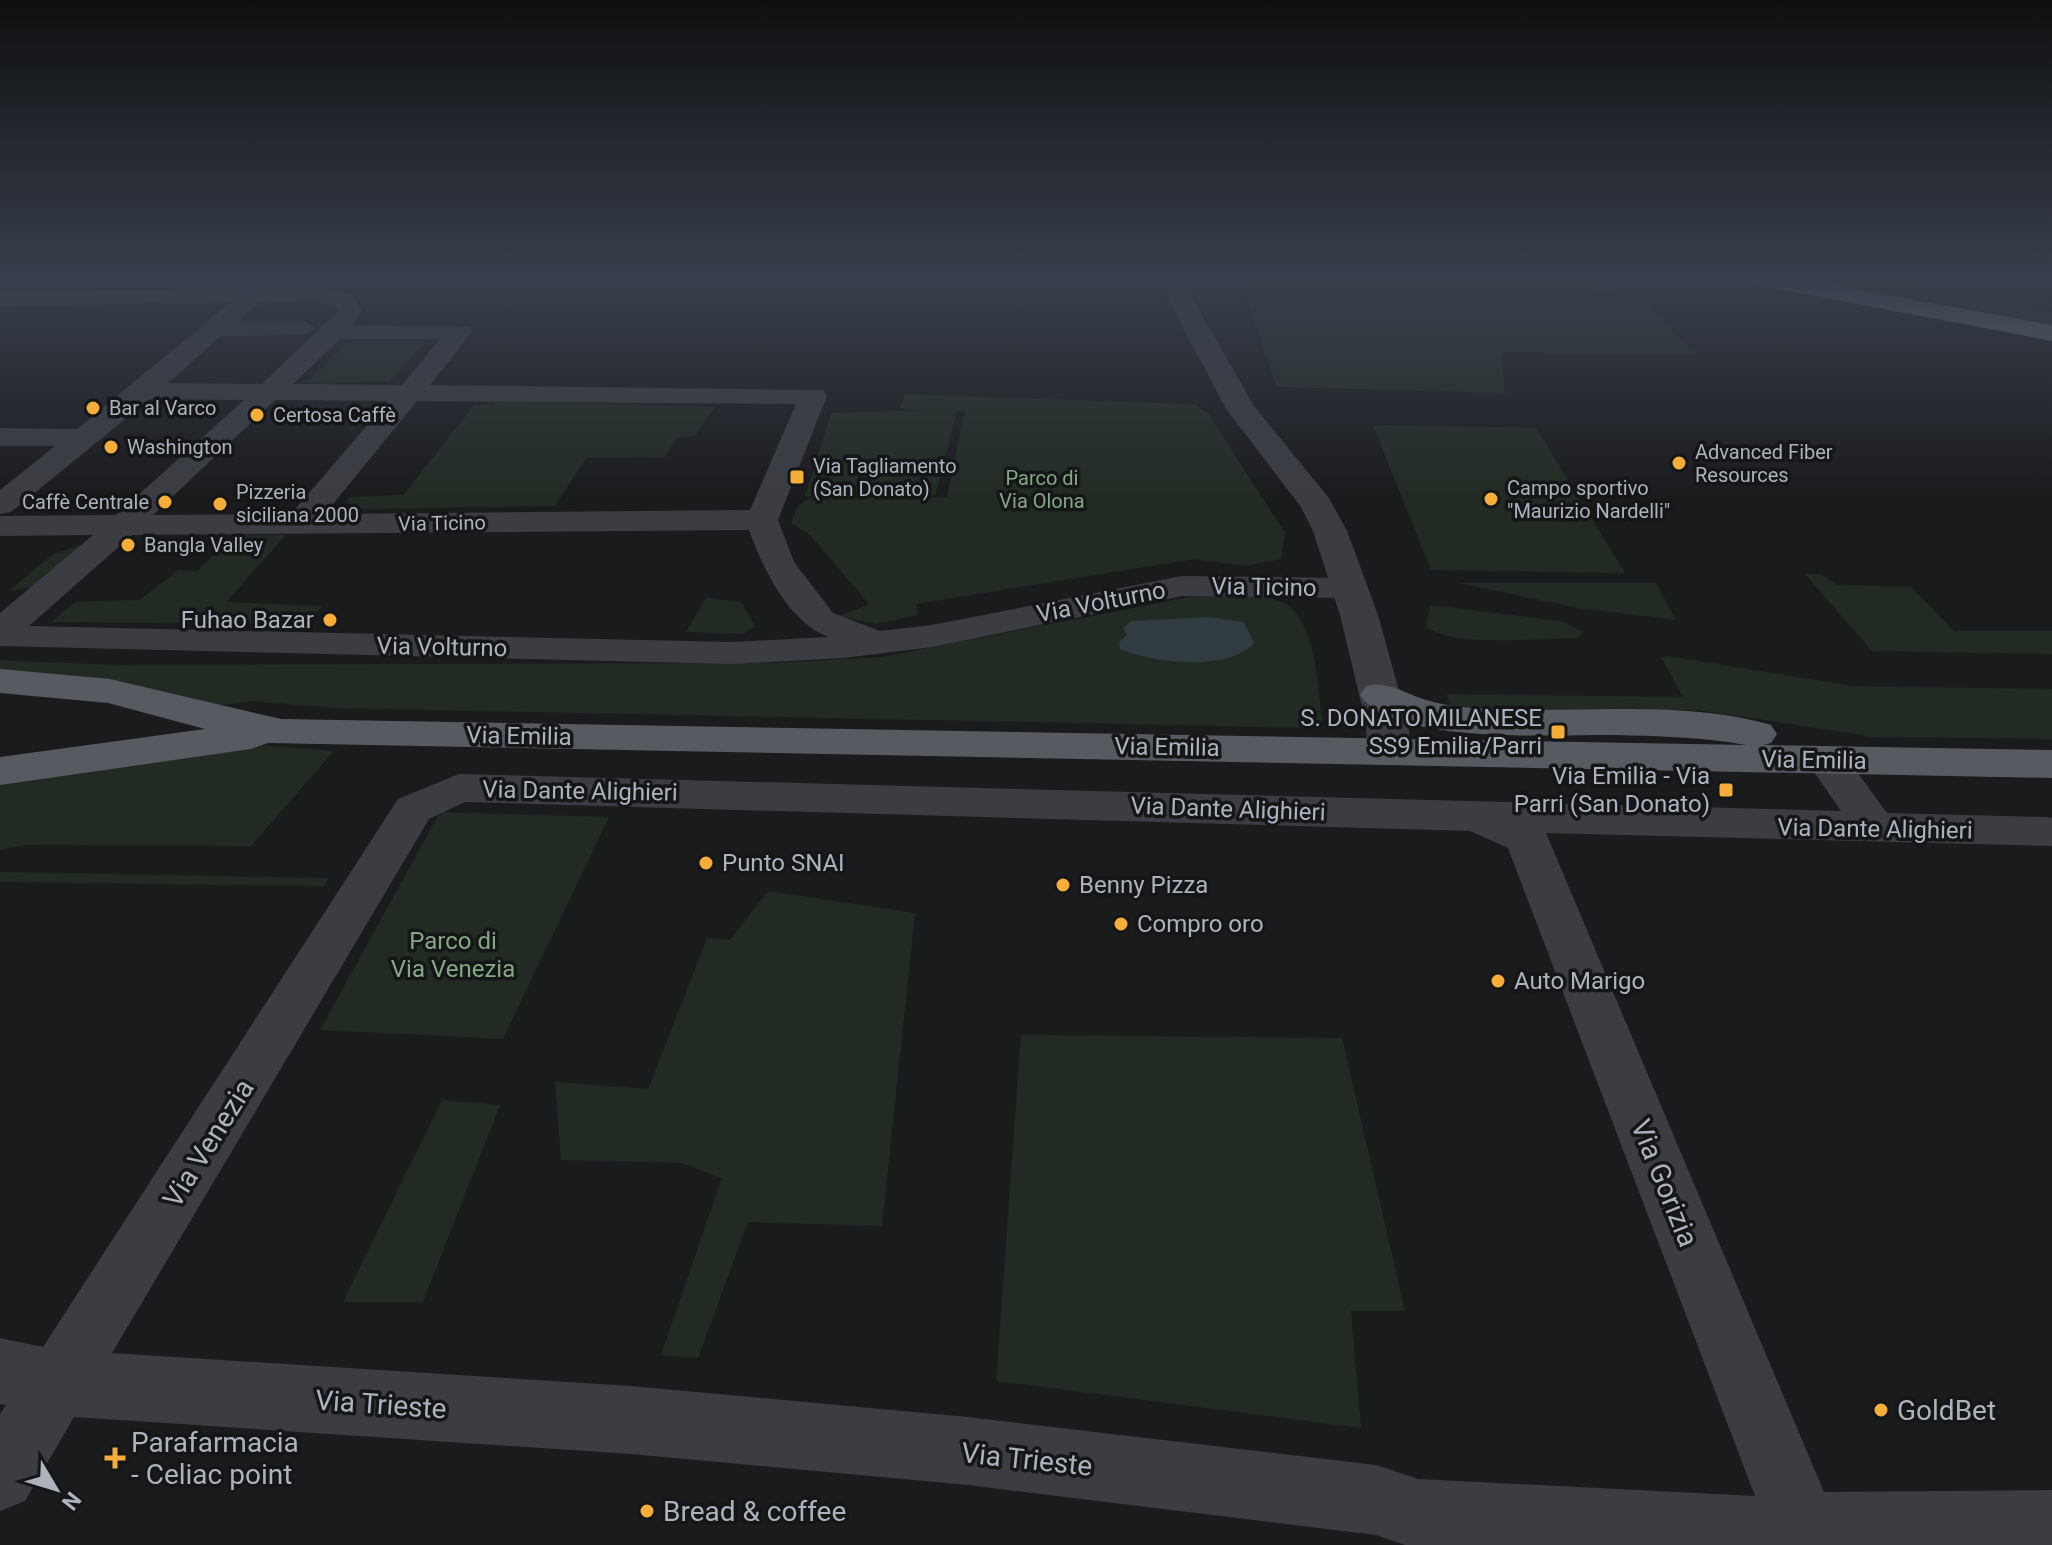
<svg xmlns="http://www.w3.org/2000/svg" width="2052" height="1545" font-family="Roboto,sans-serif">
	<rect width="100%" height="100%" fill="#1a1b1d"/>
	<g fill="#222b23">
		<polygon points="1604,280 1616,291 1591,292 1595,298 1640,295 1695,354 1502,353 1505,393 1277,387 1240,281"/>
		<polygon points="1800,280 1901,280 2052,312 2052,327"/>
		<polygon points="348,341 427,341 389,382 306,383"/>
		<polygon points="905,394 1195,404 1208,413 1285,533 1281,559 1245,566 1195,559 916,604 918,615 876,624 839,616 869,604 810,535 791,523 797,507 809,498 947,497 965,411 957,411 935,495 805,496 831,413 922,410 900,408"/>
		<polygon points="494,401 715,407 695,436 677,437 665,457 586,458 555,506 364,509 347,503 348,497 403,495 474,405 495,405"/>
		<polygon points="1373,425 1536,428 1625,573 1431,570"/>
		<polygon points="235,535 286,535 226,602 322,606 307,624 51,622 75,602 140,600 178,570 197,571"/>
		<polygon points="84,544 34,587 9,591 53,554"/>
		<polygon points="1805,574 1821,574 1838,585 1911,587 1954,631 2052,631 2052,654 1872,651"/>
		<polygon points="1459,583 1656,583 1676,620 1578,608"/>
		<path d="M1194 596C1218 597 1245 594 1269 598 1320 606 1317 690 1323 728L335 708 251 701 217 706 117 681 0 671V660L114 665 775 663 882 657Z"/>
		<polygon points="706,598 741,602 755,626 743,634 686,632"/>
		<path d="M1430 605 1561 621 1583 632 1578 638C1536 637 1461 649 1426 627Z"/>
		<polygon points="1668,656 1853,686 2052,689 2052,739 1873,737 1699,710 1452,710 1447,694 1683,697 1661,657"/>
		<polygon points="269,746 334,751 251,846 25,845 0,850 0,779 200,750"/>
		<polygon points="440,812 609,817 503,1039 320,1030"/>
		<polygon points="0,872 329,878 324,886 0,882"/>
		<polygon points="768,891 915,913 882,1226 748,1222 698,1358 661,1355 722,1178 681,1163 561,1160 555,1082 648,1089 707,938 730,940"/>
		<polygon points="1021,1035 1342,1038 1405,1311 1351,1311 1361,1428 996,1381"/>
		<polygon points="442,1100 500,1105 423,1302 343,1302"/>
	</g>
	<path fill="#303b42" d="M1208 617 1244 622 1254 643C1229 672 1152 663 1120 649L1119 642 1127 635 1123 628 1132 621Z"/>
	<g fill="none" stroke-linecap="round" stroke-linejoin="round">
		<g fill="#3b3d42" fill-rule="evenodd">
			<path d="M317 287 352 295 362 311 353 325 469 327 472 332 430 385 823 390 827 396 778 520 794 562 833 613 880 631 932 625 1182 576 1347 578 1359 581 1364 588 1359 595 1347 598 1182 596 932 647 844 658 733 664 0 646V613L93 535 0 536V516L116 515 244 400 150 399 11 512 0 514V490L55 446H0V428L77 429 231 302 0 306V292ZM317 301 335 305 338 311 262 384 168 383 221 336 304 335 316 328 304 321H238L260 302ZM340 339H440L402 385 293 384ZM275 400 388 401 291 514 153 515ZM417 401 796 404 750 510 325 514ZM749 530C763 569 788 621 828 637L733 642 29 626 132 535Z"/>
			<path d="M1826 746 1841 750 1887 813 2047 817 2052 818V846L1546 833 1824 1492 2052 1490V1545H1405L1376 1535 968 1485 631 1454 74 1417 25 1501 0 1511V1414L6 1405 0 1404V1338L43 1347 398 799 459 774 1841 811 1805 759 1811 750ZM465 802 1470 831 1508 848 1755 1496 1418 1479 1376 1465 968 1417 631 1386 112 1353 429 819Z"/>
		</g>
		<polygon fill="#3b3d42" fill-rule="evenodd" points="1158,280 1182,280 1254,406 1329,498 1347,531 1378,615 1408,723 1411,751 1404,761 1389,765 1374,761 1367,751 1366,723 1340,615 1313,531 1301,507 1226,409"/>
		<path fill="#575a61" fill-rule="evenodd" d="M0 669 110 679 281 719 1746 745C1703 737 1656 736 1613 735 1556 734 1395 746 1360 695L1366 686C1389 681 1402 692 1423 699 1439 704 1455 707 1472 708 1567 715 1679 698 1771 725L1777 734 1771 743 1764 745 2052 750V778L268 743 251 749 0 785V757L205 729 108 703 0 693Z"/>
		<polygon fill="#676b73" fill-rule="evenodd" points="1756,280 1805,280 2052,325 2052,341 1768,287"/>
	</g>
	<linearGradient id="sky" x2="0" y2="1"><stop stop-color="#0e0f10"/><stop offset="0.56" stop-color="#383f4c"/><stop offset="1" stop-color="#383f4c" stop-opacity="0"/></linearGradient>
	<rect width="2052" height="496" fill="url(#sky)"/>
	<g fill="#f7ae38" stroke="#151618" stroke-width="3">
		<circle cx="93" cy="408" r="8"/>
		<circle cx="257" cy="415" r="8"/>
		<circle cx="111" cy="447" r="8"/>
		<circle cx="1679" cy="463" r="8"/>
		<rect x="789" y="469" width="16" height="16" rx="4"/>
		<circle cx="1491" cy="499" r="8"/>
		<circle cx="165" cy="502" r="8"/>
		<circle cx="220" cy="504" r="8"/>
		<circle cx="128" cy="545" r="8"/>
		<circle cx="330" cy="620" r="8"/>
		<rect x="1550" y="724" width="16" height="16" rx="4"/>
		<rect x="1718" y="782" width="16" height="16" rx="4"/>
		<circle cx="706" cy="863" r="8"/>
		<circle cx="1063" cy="885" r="8"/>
		<circle cx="1121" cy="924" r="8"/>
		<circle cx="1498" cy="981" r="8"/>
		<circle cx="1881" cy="1410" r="8"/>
		<path d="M111 1446h8v8h8v8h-8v8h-8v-8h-8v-8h8z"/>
		<circle cx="647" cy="1511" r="8"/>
	</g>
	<g text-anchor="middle" stroke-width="7" stroke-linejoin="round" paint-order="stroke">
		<g font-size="20" fill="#adb2bd" stroke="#151618" text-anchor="start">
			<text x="109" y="415">Bar al Varco</text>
			<text x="273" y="422">Certosa Caffè</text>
			<text x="127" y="454">Washington</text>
			<text x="1695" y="459">Advanced Fiber<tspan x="1695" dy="23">Resources</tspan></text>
			<text x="813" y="473">Via Tagliamento<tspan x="813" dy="23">(San Donato)</tspan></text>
			<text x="1507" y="495">Campo sportivo<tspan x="1507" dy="23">"Maurizio Nardelli"</tspan></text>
			<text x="236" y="499">Pizzeria<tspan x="236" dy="23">siciliana 2000</tspan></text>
			<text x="149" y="509" text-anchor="end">Caffè Centrale</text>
			<text x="144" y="552">Bangla Valley</text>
		</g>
		<g font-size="20" fill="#84a884" stroke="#151618">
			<text x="1042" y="485">Parco di<tspan x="1042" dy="23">Via Olona</tspan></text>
		</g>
		<g font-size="20" fill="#adb2bd" stroke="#151618">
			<text transform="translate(442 523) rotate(-1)" y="7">Via Ticino</text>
		</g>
		<g font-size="24" fill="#adb2bd" stroke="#151618">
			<text transform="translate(1264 587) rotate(1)" y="8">Via Ticino</text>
			<text transform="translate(1101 602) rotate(-11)" y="8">Via Volturno</text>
			<text transform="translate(442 647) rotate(1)" y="8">Via Volturno</text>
			<text transform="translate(519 736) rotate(1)" y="8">Via Emilia</text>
			<text transform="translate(1167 747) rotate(1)" y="8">Via Emilia</text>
			<text transform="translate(1814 760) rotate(1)" y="8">Via Emilia</text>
			<text transform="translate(580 791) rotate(1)" y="8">Via Dante Alighieri</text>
			<text transform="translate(1228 809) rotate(2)" y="8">Via Dante Alighieri</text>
			<text transform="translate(1875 829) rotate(1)" y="8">Via Dante Alighieri</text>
		</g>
		<g font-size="24" fill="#adb2bd" stroke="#151618" text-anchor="start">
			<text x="314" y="628" text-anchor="end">Fuhao Bazar</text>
			<text x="1542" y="726" text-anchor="end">S. DONATO MILANESE<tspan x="1542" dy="28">SS9 Emilia/Parri</tspan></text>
			<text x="1710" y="784" text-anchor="end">Via Emilia - Via<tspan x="1710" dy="28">Parri (San Donato)</tspan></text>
			<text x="722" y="871">Punto SNAI</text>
			<text x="1079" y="893">Benny Pizza</text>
			<text x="1137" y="932">Compro oro</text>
			<text x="1514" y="989">Auto Marigo</text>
		</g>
		<g font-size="24" fill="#84a884" stroke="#151618">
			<text x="453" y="949">Parco di<tspan x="453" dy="28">Via Venezia</tspan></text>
		</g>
		<g font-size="28" fill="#adb2bd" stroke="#151618">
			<text transform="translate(208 1143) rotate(-58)" y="10">Via Venezia</text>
			<text transform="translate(1665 1183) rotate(68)" y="10">Via Gorizia</text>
			<text transform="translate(381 1404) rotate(4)" y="10">Via Trieste</text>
			<text transform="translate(1027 1459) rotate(6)" y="10">Via Trieste</text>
		</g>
		<g font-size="28" fill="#adb2bd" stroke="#151618" text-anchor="start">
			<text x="1897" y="1420">GoldBet</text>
			<text x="131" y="1452">Parafarmacia<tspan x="131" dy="32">- Celiac point</tspan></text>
			<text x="663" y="1521">Bread &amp; coffee</text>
		</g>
	</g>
	<g transform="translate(56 1489) rotate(128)" stroke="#151618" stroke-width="6" paint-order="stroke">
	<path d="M0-6L14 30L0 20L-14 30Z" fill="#adb2bd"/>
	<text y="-12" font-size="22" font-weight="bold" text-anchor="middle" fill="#adb2bd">N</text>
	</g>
</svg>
